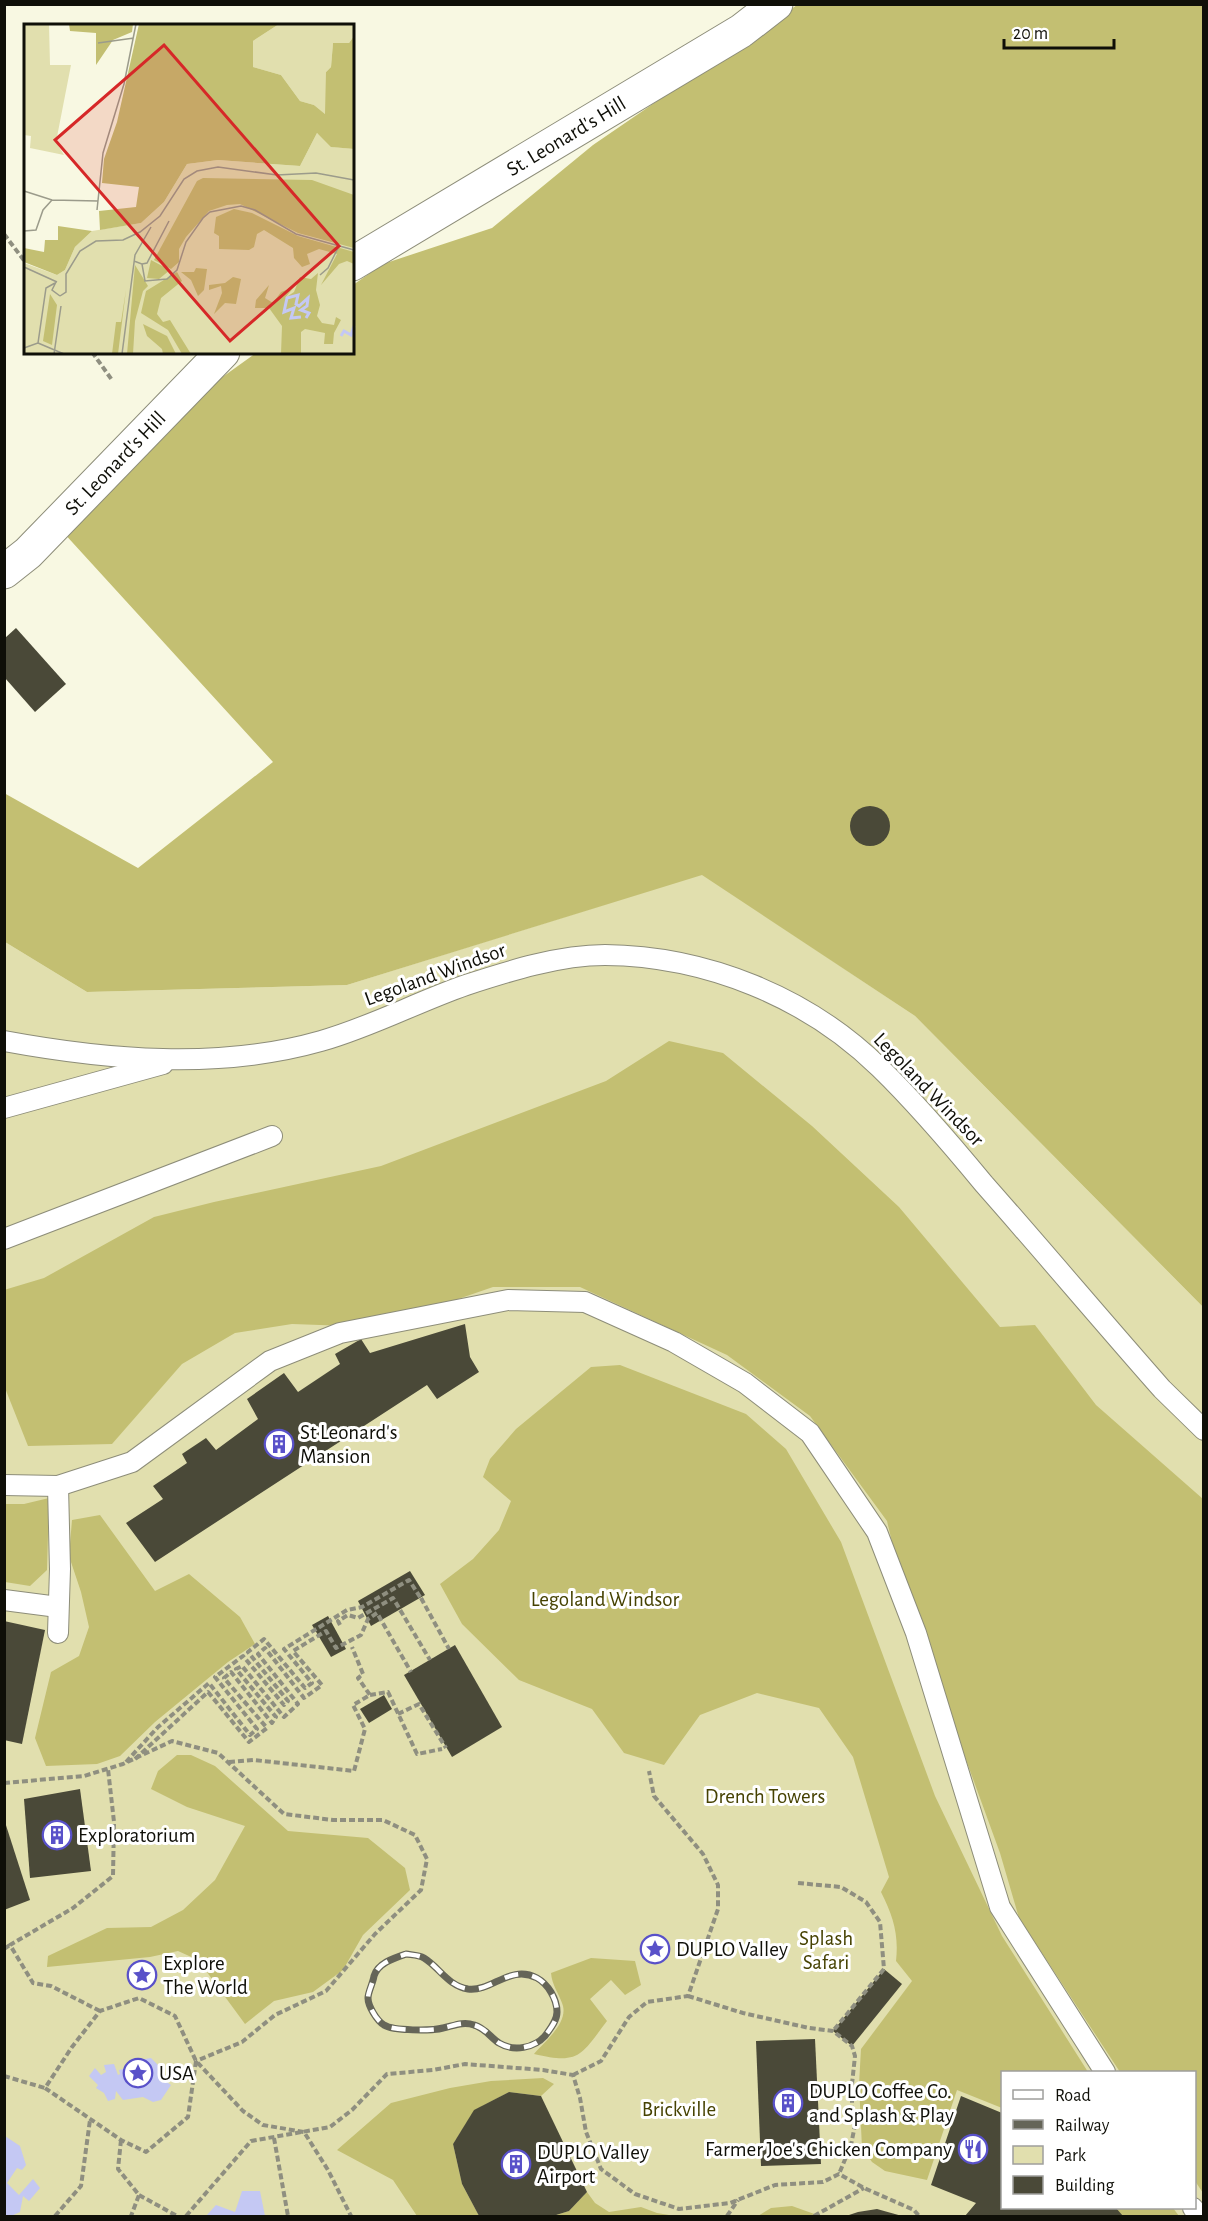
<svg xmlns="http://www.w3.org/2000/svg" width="1208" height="2221" font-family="'Alegreya Sans',sans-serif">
	<rect width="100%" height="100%" fill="#f8f8e2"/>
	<path fill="#e1dfae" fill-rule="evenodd" d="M702 874 915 1016 1203 1307V2216H5V942L87 992 347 985ZM1002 2072H1194V2208H1002Z"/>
	<g fill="#c3bf72">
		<polygon points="797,5 1203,5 1203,1307 915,1016 702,875 347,985 87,992 5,942 4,793 138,868 273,762 62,531 203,391 256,353 352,352 353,285 383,264 492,228 593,145"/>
		<polygon points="669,1041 723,1053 812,1126 899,1207 1000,1327 1035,1325 1096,1405 1203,1499 1203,2193 1195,2181 1194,2072 1120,2072 1019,1918 1000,1853 902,1584 887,1521 810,1416 727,1355 580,1287 493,1287 377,1327 292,1324 235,1333 182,1364 112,1444 28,1446 5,1388 4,1290 44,1278 154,1217 214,1202 381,1166 606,1081"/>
		<path d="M620 1365 746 1414 786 1449 841 1542 935 1796 1002 1936 1088 2072H1002V2108L957 2090 927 2180 885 2171 872 2162 862 2148 859 2084 861 2049 912 1981 896 1961C899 1934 893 1916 881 1892L889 1877 853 1757 819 1708 757 1693 700 1715 664 1765 624 1753 592 1709 519 1680 462 1624 440 1584 473 1559 499 1530 511 1501 483 1477 490 1459 516 1429 591 1367Z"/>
		<polygon points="49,1498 47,1570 30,1586 5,1582 4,1504 24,1504"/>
		<polygon points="100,1515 155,1591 189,1574 240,1617 255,1644 228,1662 155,1722 120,1756 97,1764 46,1766 35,1738 51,1672 79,1656 89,1627 81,1592 69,1556 72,1520"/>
		<polygon points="177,1755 191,1755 215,1766 288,1831 368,1838 405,1868 410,1890 363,1935 343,1970 313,1992 274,2001 245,2024 198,1960 178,1951 150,1957 47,1967 48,1956 107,1928 151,1927 183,1910 215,1880 245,1826 187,1807 151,1789 158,1771"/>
		<path d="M591 1958 635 1961 641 1985 625 1995 611 1980 590 1999 607 2021C581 2055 580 2065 534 2054 545 2041 570 2022 562 2003 558 1992 552 1985 551 1973Z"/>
		<polygon points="543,2078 554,2084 541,2096 509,2092 475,2110 453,2144 462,2184 479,2216 417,2216 393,2180 337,2150 391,2103 450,2088 491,2081"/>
		<polygon points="587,2192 595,2203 609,2212 641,2207 657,2213 675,2216 553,2216 569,2211"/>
		<polygon points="792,2206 820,2216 758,2216 771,2208"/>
		<polygon points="1114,2208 1173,2208 1179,2216 1120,2216"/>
	</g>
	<g fill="#c4c8f3">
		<polygon points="151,2058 161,2068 161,2078 171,2085 161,2100 153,2102 143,2097 123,2100 116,2091 115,2099 108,2101 104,2093 96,2088 98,2085 89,2076 95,2068 101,2075 106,2072 104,2065 114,2064 118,2075 120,2074 119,2070 123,2069 127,2073 128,2081 137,2083 140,2079 142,2071 139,2070 139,2060"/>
		<polygon points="5,2136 20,2146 26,2165 22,2170 17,2168 7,2183 19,2195 33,2179 40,2188 29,2201 23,2196 20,2212 11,2216 5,2216"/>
		<polygon points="242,2191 260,2191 265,2216 206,2216 216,2205 235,2212"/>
	</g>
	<g fill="#4a4938">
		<polygon points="16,628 66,684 35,712 5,678 5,638"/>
		<circle cx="870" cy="826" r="20"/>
		<polygon points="465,1324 470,1357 479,1372 437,1399 427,1385 155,1562 126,1523 163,1499 153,1486 187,1463 182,1454 206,1438 216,1450 258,1419 247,1399 284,1373 298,1392 340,1364 335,1354 361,1339 370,1353"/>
		<polygon points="410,1571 425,1595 371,1626 358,1601"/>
		<polygon points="328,1616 346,1649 331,1657 312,1625"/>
		<polygon points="4,1621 45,1630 22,1744 4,1740"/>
		<polygon points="455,1645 502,1727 452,1757 404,1675"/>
		<polygon points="384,1695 392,1709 369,1723 360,1709"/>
		<polygon points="80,1789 91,1871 30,1878 24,1799"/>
		<polygon points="4,1819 30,1900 4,1910"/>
		<polygon points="884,1969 902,1984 852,2046 833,2031"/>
		<polygon points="815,2039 821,2164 761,2166 756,2041"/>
		<polygon points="509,2092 541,2096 587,2192 569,2211 553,2216 479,2216 462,2184 453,2144 474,2110"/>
		<polygon points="961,2096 1002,2113 1002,2208 1116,2208 1123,2216 965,2216 976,2203 931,2185"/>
		<polygon points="877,2209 902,2216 846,2216 858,2212"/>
	</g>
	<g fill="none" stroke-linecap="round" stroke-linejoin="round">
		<g stroke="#8d8d79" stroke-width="22">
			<g id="service">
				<path d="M4 1041C107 1060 219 1070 321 1041 371 1027 417 1002 466 985 509 971 559 955 605 955 706 956 808 997 880 1068 917 1104 951 1144 984 1184 1044 1252 1102 1321 1162 1389L1204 1430"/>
				<polyline points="4,1108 163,1064"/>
				<polyline points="4,1239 272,1136"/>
				<polyline points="4,1485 58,1486 132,1462 270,1361 340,1333 508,1300 585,1302 674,1342 745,1383 810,1433 877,1532 916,1633 1000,1907 1105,2072"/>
				<polyline points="4,1600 58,1607"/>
				<polyline points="58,1633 60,1569 58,1486"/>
				<polyline points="1193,2208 1199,2216"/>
			</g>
		</g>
		<g stroke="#8d8d79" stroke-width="35">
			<g id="minor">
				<polyline points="352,264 741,31 776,4"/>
				<polyline points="4,572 28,553 223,352"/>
			</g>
		</g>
		<g stroke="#8f8f80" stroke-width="4" stroke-dasharray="6 3" stroke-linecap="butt">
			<polyline points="4,234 26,263"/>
			<polyline points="92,352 112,380"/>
			<polyline points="421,1598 449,1649"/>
			<polyline points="340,1625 338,1621 348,1615 358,1618 393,1598 430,1660"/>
			<polyline points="370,1695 388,1692 417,1754 442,1749"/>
			<polyline points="398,1714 419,1704 446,1748"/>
			<polyline points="135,1759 208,1692 249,1742 267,1728 224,1678 231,1672 272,1723 276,1717 236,1669 242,1666 284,1717 298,1704 258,1654 265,1648 304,1698 322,1685 293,1651 326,1631 336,1648 361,1635 368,1619 377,1613 411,1672"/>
			<polyline points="126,1762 158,1727 209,1683 250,1735 257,1729 215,1677 243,1656 284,1705 288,1701 248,1652 264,1639 305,1688 312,1683 284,1649 347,1610 362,1607 409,1580 422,1600"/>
			<polyline points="229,1762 254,1760 354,1771 365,1729 353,1705 370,1695 358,1678 363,1674 352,1647"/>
			<polyline points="4,1783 84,1776 123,1764 172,1741 218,1753 284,1814 333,1820 383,1820 415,1835 427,1859 421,1890 375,1934 326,1991 275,2015 242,2042 196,2061"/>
			<polyline points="798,1883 841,1887 866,1902 880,1922 884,1969 833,2031"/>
			<polyline points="4,1949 10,1945"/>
			<polyline points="688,1996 743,2013 809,2028 833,2031 852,2046 855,2056 852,2084 852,2111 855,2125 851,2145 839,2174"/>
			<polyline points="100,2011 51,1986 33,1983 10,1945 73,1908 113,1876 114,1822 108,1769"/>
			<polyline points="196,2061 188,2117 146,2152 121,2140 45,2088 72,2047 100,2011 139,1998 175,2016 196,2061 243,2111 263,2125 304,2132 328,2170 351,2216"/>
			<polyline points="573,2075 601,2061 629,2017 647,2002 688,1996 718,1909 718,1885 703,1854 654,1796 649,1771"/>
			<polyline points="4,2076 45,2088"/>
			<polyline points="274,2138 288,2216"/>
			<polyline points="121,2140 118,2169 139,2195 131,2216"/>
			<polyline points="139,2195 177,2216"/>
			<polyline points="55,2216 81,2186 90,2120"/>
			<polyline points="186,2216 251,2141 330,2127 352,2110 387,2074 433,2070 465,2064 543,2070 573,2075 580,2098 586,2132 601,2169 635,2194 679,2209 730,2203 775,2185 823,2182 839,2174 864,2188 914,2210 919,2216"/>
			<polyline points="727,2216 738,2200"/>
			<polyline points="814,2216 864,2188"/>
		</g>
		<use href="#service" stroke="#fff" stroke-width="20"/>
		<use href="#minor" stroke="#fff" stroke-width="33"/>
		<g stroke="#656558" stroke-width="7">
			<path id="rail" d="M406 1954C412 1955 419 1955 424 1958 439 1967 448 1986 468 1989 492 1992 510 1964 537 1978 548 1984 557 1999 557 2012 557 2021 550 2029 545 2036 534 2048 514 2052 499 2043 490 2037 485 2028 474 2025 463 2021 453 2026 443 2028 432 2031 393 2031 384 2025 377 2021 368 2006 368 1998 368 1992 373 1983 374 1976 378 1963 394 1958 406 1954Z"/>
		</g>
		<use href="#rail" stroke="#fff" stroke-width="4.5" stroke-dasharray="14" stroke-linecap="butt"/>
	</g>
	<defs>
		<g id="building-ring" transform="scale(1.5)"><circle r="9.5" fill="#fff" stroke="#5951c9" stroke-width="1.5"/><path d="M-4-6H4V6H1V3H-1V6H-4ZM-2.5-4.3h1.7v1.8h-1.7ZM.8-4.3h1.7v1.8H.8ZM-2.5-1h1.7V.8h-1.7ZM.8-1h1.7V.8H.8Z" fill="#5951c9"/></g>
		<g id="sight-ring" transform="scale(1.5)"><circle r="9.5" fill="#fff" stroke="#5951c9" stroke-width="1.5"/><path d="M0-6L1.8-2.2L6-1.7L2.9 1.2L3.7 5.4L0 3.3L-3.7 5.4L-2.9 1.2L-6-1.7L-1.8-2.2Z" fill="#5951c9"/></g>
		<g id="restaurant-ring" transform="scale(1.5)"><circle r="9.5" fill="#fff" stroke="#5951c9" stroke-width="1.5"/><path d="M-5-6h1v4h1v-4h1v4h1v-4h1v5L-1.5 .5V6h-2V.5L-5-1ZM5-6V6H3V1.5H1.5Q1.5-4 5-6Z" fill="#5951c9"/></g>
	</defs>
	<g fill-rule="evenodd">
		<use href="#building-ring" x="279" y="1444"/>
		<use href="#building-ring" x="57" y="1835"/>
		<use href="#sight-ring" x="655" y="1949"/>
		<use href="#sight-ring" x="142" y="1975"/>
		<use href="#sight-ring" x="138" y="2073"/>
		<use href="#building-ring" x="788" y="2103"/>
		<use href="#restaurant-ring" x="973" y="2149"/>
		<use href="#building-ring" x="516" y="2164"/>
	</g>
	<g text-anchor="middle" stroke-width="6" stroke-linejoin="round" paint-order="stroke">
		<g font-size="21" fill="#0f0f08" stroke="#fff">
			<text transform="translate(566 136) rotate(-31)" y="7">St. Leonard's Hill</text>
			<text transform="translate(115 463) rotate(-46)" y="7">St. Leonard's Hill</text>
			<text transform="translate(435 974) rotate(-20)" y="7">Legoland Windsor</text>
			<text transform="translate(929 1089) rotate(46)" y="7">Legoland Windsor</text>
		</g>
		<g font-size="21" fill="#0f0f08" stroke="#fff" text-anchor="start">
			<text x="300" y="1439">St Leonard's<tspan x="300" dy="24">Mansion</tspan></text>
			<text x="78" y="1842">Exploratorium</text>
			<text x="676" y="1956">DUPLO Valley</text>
			<text x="163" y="1970">Explore<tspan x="163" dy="24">The World</tspan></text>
			<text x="159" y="2080">USA</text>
			<text x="809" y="2098">DUPLO Coffee Co.<tspan x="809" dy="24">and Splash &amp; Play</tspan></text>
			<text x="952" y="2156" text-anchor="end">Farmer Joe's Chicken Company</text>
			<text x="537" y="2159">DUPLO Valley<tspan x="537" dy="24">Airport</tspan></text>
		</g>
		<g font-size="21" fill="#464202" stroke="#fff">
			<text x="605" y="1606">Legoland Windsor</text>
			<text x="765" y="1803">Drench Towers</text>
			<text x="826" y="1945">Splash<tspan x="826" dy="24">Safari</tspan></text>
			<text x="679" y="2116">Brickville</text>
		</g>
	</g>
	<g transform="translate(24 24)">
		<rect width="330" height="330" fill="#f8f8e2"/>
		<path d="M0 0H25L26 41H47L32 118 40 131 6 124 7 112 0 111ZM255 0H330V12L325 19H309L307 43 302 48V91L290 81 276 77 257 51 229 43V17ZM293 109 308 123 330 125V330H0V239L33 251 41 246 51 223 68 207 117 199 140 178 163 140 194 136 276 142Z" fill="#e1dfae"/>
		<path d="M45 0H109L108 8 89 16 72 41V9L46 7ZM115 0H255L229 17V43L257 51 276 77 290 81 301 90 302 48 307 43 309 19H325L330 12V125L307 123 293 109 276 142 194 136 163 140 140 178 117 199 76 206 75 187 112 183 115 163 78 159 80 135 93 98ZM179 154 288 156 330 171V224L274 209 216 180 203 181 185 187 162 213 155 225V238L147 245 130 236 173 157ZM210 185 228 189 274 212 330 228V240L323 237 315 240 297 261 313 230 295 225 283 230 286 240 278 243 270 234 269 224 240 206 233 210 230 223 225 226 195 225V212L190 209 192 193ZM34 202 68 207 51 223 41 246 33 251 0 238V224L20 228 21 216H34ZM127 236 146 246 135 255 123 254ZM111 241 124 262 119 267 111 297 109 330H103ZM172 244 183 245 180 266 174 272 167 256 157 248H170ZM153 248 158 257 137 274 133 290 139 298 146 296 167 330H158L144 306 117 289 122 267ZM294 249 292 266 296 281 293 292 298 299 310 301 312 293 317 296 310 309 309 320H300L301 309 281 305 277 308V330H257L258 302 245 284H231L232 276 245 261 241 274 249 279 257 268 270 263 261 274 270 268 276 253 287 255ZM209 253 217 255 212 280 201 279 190 290 198 269 197 262 185 266V261L201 259ZM102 266 94 330H88L92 298H97ZM26 270 33 281 28 321 19 317ZM119 300 143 312 152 330H139L138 325 123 312Z" fill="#c3bf72"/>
		<path fill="none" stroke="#c4c8f3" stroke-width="3" d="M277 293 267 294 270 284 260 288 263 274 274 271 272 280 275 282 284 274 283 282 277 286 285 289 282 294M317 312 320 307 327 311 330 302"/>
		<path fill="none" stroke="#9b9b8b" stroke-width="1.5" d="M74 19 110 14M0 167 28 176 74 177M73 186 79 129 100 60 112 0M0 207 12 206 19 186 28 176M110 237 118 240 121 257 143 255 153 246 162 218 179 194 186 188 217 182 231 186 272 210 330 226M118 240 123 239 145 197M0 243 33 258M296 251 304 244 315 222M32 258 28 266 36 272M36 272 42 268V250L56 227 72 217 99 216 116 208 136 192 160 155 173 147 194 143 253 151 292 149 330 156M14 319 40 330M0 324 14 319 22 264 31 259M30 330 37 282M98 330 111 231 127 203"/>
		<path fill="#d62828" fill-opacity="0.15" stroke="#d62828" stroke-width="3" d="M140 21 315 222 206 317 31 116Z"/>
		<rect width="330" height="330" fill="none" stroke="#0f0f08" stroke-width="3"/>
	</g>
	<rect width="1208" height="2221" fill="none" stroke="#0f0f08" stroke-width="12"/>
	<rect x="1001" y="2071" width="195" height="138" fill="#ffffff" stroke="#9f9f9c" stroke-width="1.5"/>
	<rect x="1013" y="2090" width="30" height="9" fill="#ffffff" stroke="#9f9f9c" stroke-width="1.5"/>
	<text x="1055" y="2101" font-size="18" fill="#0f0f08">Road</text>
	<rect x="1013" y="2120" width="30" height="9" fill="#656558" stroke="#9f9f9c" stroke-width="1.5"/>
	<text x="1055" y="2131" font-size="18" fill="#0f0f08">Railway</text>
	<rect x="1013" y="2146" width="30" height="18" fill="#e1dfae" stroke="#9f9f9c" stroke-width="1.5"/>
	<text x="1055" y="2161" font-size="18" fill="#0f0f08">Park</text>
	<rect x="1013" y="2176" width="30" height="18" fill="#4a4938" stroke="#9f9f9c" stroke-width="1.5"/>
	<text x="1055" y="2191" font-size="18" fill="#0f0f08">Building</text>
	<path d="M1004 39v9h110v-9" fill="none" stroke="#0f0f08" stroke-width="3"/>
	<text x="1013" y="39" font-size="18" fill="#0f0f08" stroke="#ffffff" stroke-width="4.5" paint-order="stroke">20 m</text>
</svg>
